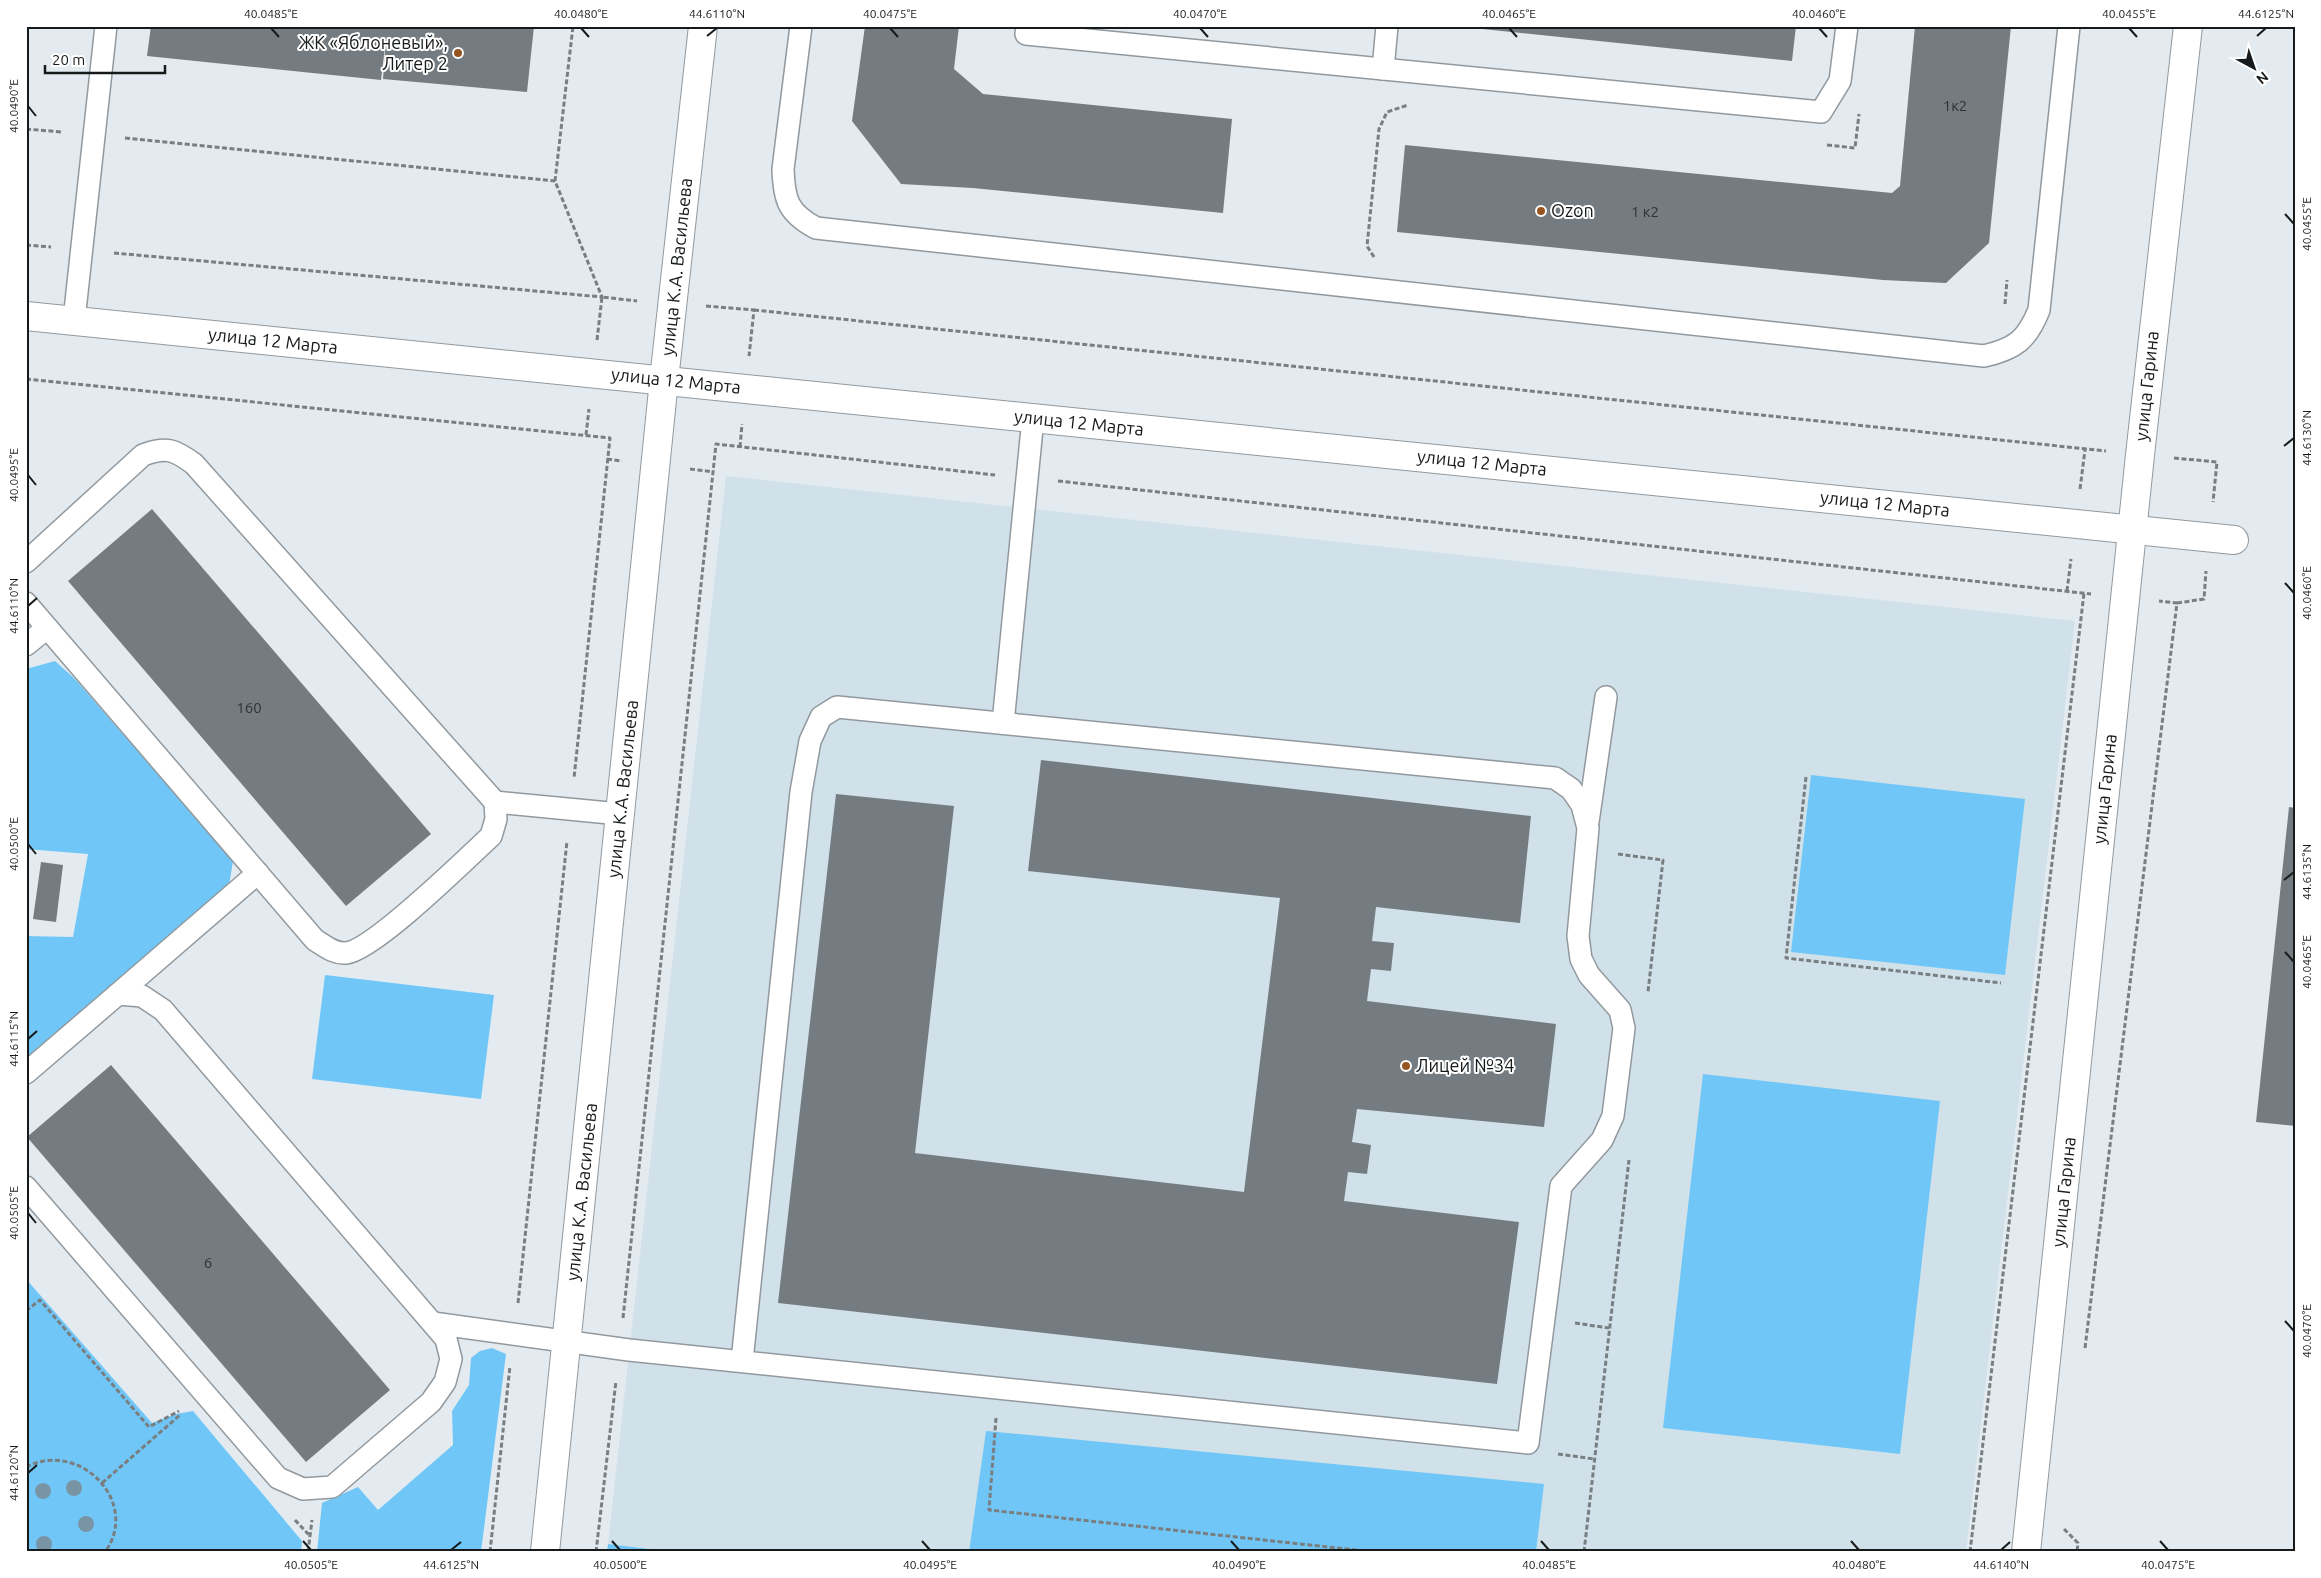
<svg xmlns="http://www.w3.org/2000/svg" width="2321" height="1578" font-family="Ubuntu,sans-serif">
	<rect width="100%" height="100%" fill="#e3ebf0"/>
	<polygon fill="#d1e1ea" points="726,476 2075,621 1966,1552 675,1552 608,1544"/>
	<g fill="#70c7f7">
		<polygon points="55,661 75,679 233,861 229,886 26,1062 26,936 73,937 88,854 26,849 26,669"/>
		<polygon points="1811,775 2025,799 2005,975 1791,952"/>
		<polygon points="325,975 494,995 481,1099 312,1079"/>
		<polygon points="1703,1074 1940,1101 1900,1454 1663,1428"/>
		<polygon points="26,1279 152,1423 176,1414 193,1411 302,1541 301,1552 26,1552"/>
		<polygon points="492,1348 506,1354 481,1552 317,1552 322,1503 358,1487 378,1510 453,1445 452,1411 469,1385 471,1358 480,1351"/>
		<polygon points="986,1431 1544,1484 1536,1552 969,1552"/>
		<polygon points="608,1544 675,1552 607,1552"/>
	</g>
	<g fill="#757c81">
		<polygon points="151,26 534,26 527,92 383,79 386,39 381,80 147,56"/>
		<polygon points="865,26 959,26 954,69 983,94 1232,119 1223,213 973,188 901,184 852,121"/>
		<polygon points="1453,26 1796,26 1792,61"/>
		<polygon points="1915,26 2011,26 1989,243 1946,283 1883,280 1397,232 1405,145 1892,193 1900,186"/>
		<polygon points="152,509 431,834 346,906 68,581"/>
		<polygon points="1041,760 1531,816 1520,923 1376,907 1372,941 1394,943 1391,971 1371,969 1367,1001 1556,1024 1544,1127 1357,1109 1352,1142 1371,1145 1367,1174 1348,1172 1344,1201 1519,1222 1497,1384 778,1303 836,794 954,806 915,1153 1244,1192 1280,898 1028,871"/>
		<polygon points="2289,807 2295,808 2295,1126 2256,1122"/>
		<polygon points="41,862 63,865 56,922 33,919"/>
		<polygon points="111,1065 390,1390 306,1462 27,1137"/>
	</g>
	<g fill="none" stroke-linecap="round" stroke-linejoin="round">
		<g stroke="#92999e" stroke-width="24">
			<g id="lane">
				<path d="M801 26 783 169C784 200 788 213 816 228L1984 356C2015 349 2027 340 2039 310L2069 26"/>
				<polyline points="1027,26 1026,34 1821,112 1840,81 1847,26"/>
				<polyline points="1383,69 1387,26"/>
				<polyline points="74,320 106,26"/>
				<path d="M26 562 143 455C167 446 175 450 194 464L495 802 496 819 491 836C466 859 374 950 346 953 334 954 325 946 315 940L26 603"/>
				<polyline points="26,645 47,628"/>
				<polyline points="1003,723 1033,418"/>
				<polyline points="495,802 620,814"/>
				<polyline points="1588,822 1606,697"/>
				<polyline points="118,994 258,873"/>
				<polyline points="26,1073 118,994 142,996 163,1010 446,1339 451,1359 445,1382 431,1402 332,1487 303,1489 278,1478 26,1187"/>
				<polyline points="433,1323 629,1350 1528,1443 1561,1186 1602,1140 1613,1116 1624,1028 1620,1010 1589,975 1581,959 1578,936 1588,828 1582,805 1571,789 1555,778 837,707 821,717 810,741 801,792 742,1361"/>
			</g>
		</g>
		<g stroke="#92999e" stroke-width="30">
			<g id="street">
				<polyline points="26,316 2234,540"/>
				<polyline points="545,1552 664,380 703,26"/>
				<polyline points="2026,1552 2140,455 2188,26"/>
			</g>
		</g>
		<g stroke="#797e81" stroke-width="3" stroke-dasharray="5 2.5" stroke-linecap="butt">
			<polyline points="26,129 62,132"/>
			<polyline points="125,138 555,181"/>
			<polyline points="1827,145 1855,148 1859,114"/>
			<polyline points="26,245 51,247"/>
			<polyline points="114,253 602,297 555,181 573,26"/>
			<polyline points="1374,257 1367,246 1379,129 1387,112 1408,105"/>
			<polyline points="2005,304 2007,280"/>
			<polyline points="706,306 754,310 749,356"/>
			<polyline points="754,310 2106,451"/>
			<polyline points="597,340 602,297 637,301"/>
			<polyline points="26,379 610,438 574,778"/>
			<polyline points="586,435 589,409"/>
			<polyline points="740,447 742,424"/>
			<polyline points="2174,458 2217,462 2213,502"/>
			<polyline points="607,459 622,461"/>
			<polyline points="690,469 714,472"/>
			<polyline points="1058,481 2091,594"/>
			<polyline points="2080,489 2085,450"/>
			<polyline points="2067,591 2071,559"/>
			<polyline points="2177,603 2204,599 2206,571"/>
			<polyline points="1806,777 1786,958 2001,983"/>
			<polyline points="1618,854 1663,860 1648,992"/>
			<polyline points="518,1303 567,841"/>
			<polyline points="26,1311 40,1300 149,1427 179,1411"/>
			<polyline points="623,1318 716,444 995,475"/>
			<polyline points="1575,1323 1609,1328"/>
			<polyline points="2085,1348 2177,603 2159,601"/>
			<polyline points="996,1418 989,1510 1374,1552"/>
			<polyline points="1558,1454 1594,1459"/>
			<path d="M26 1467C80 1439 141 1503 105 1552"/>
			<polyline points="102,1483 180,1415"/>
			<polyline points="295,1520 310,1536"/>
			<polyline points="2064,1529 2078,1543 2077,1552"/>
			<polyline points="308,1552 312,1520"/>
			<polyline points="490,1552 510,1366"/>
			<polyline points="596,1552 616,1381"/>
			<polyline points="1584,1552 1629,1160"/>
			<polyline points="1970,1552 2084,593"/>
		</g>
		<use href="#lane" stroke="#fff" stroke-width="21"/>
		<use href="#street" stroke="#fff" stroke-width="28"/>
	</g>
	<g fill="#7995a5">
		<circle cx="74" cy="1488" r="8"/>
		<circle cx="43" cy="1491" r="8"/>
		<circle cx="86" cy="1524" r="8"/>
		<circle cx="44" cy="1544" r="8"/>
	</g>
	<path fill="none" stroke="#171a1b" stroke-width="2" d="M271 28 279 37M581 28 589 37M890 28 898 37M1200 28 1208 37M1509 28 1517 37M1819 28 1827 37M2129 28 2137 37M707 36 717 28M2257 36 2266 28M28 106 36 116M2285 214 2294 224M2284 446 2294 438M28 475 36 485M2285 583 2294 593M28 606 37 598M28 844 36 854M2284 880 2294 872M2285 952 2294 962M28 1039 37 1031M28 1213 36 1223M2285 1321 2294 1331M28 1473 37 1465M303 1541 311 1550M612 1541 620 1550M922 1541 930 1550M1231 1541 1239 1550M1541 1541 1549 1550M1851 1541 1859 1550M2160 1541 2168 1550M451 1550 461 1542M2001 1550 2010 1542"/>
	<g fill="#965421" stroke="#fff" stroke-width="2">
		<circle cx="458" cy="53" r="5"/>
		<circle cx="1541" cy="211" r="5"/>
		<circle cx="1406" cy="1066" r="5"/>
	</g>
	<g text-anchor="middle" stroke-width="4" stroke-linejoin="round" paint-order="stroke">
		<g font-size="15" fill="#2e3234">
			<text x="1955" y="111">1к2</text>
			<text x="1645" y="217">1 к2</text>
			<text x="249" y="713">160</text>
			<text x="208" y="1268">6</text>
		</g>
		<g font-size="18" fill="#171a1b" stroke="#fff" text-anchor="start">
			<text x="448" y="49" text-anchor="end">ЖК «Яблоневый»,<tspan x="448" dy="21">Литер 2</tspan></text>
			<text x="1551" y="217">Ozon</text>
			<text x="1416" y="1072">Лицей №34</text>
		</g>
		<g font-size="18" fill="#171a1b" stroke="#fff">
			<text transform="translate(677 267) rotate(-84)" y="6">улица К.А. Васильева</text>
			<text transform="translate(273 341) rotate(6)" y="6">улица 12 Марта</text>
			<text transform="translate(676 381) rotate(6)" y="6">улица 12 Марта</text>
			<text transform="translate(2147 386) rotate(-84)" y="6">улица Гарина</text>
			<text transform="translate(1079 423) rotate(6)" y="6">улица 12 Марта</text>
			<text transform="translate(1482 463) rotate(6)" y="6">улица 12 Марта</text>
			<text transform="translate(1885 504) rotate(6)" y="6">улица 12 Марта</text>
			<text transform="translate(623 789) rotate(-84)" y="6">улица К.А. Васильева</text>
			<text transform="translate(2105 789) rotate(-84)" y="6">улица Гарина</text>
			<text transform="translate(582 1192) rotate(-84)" y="6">улица К.А. Васильева</text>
			<text transform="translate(2064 1192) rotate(-84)" y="6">улица Гарина</text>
		</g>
	</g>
	<rect width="2321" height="1578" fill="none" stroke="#ffffff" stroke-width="55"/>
	<g transform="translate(2254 68) rotate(140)" stroke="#ffffff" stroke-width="4" paint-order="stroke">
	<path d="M0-4L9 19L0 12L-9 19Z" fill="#171a1b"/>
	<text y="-8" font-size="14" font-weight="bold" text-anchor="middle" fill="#171a1b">N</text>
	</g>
	<path d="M45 65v8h120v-8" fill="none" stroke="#171a1b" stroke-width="2.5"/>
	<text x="52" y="65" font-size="15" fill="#171a1b" stroke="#ffffff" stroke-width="4" paint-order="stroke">20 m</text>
	<rect x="28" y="28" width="2266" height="1522" fill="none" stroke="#171a1b" stroke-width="2"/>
	<g font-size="12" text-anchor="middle" fill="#171a1b">
		<text x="271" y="18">40.0485°E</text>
		<text x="581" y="18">40.0480°E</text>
		<text x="717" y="18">44.6110°N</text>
		<text x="890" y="18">40.0475°E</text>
		<text x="1200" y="18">40.0470°E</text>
		<text x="1509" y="18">40.0465°E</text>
		<text x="1819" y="18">40.0460°E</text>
		<text x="2129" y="18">40.0455°E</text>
		<text x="2266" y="18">44.6125°N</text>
		<text transform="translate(14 106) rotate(-90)" y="4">40.0490°E</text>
		<text transform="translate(2307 224) rotate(-90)" y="4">40.0455°E</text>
		<text transform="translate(2307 438) rotate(-90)" y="4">44.6130°N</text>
		<text transform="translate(14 475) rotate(-90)" y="4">40.0495°E</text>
		<text transform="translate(2307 593) rotate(-90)" y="4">40.0460°E</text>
		<text transform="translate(14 606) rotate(-90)" y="4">44.6110°N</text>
		<text transform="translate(14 844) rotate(-90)" y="4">40.0500°E</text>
		<text transform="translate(2307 872) rotate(-90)" y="4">44.6135°N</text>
		<text transform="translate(2307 962) rotate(-90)" y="4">40.0465°E</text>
		<text transform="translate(14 1039) rotate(-90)" y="4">44.6115°N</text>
		<text transform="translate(14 1213) rotate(-90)" y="4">40.0505°E</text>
		<text transform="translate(2307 1331) rotate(-90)" y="4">40.0470°E</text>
		<text transform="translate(14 1473) rotate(-90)" y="4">44.6120°N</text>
		<text x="311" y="1569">40.0505°E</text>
		<text x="451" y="1569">44.6125°N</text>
		<text x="620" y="1569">40.0500°E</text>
		<text x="930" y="1569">40.0495°E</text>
		<text x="1239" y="1569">40.0490°E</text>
		<text x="1549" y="1569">40.0485°E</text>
		<text x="1859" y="1569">40.0480°E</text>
		<text x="2001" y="1569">44.6140°N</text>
		<text x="2168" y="1569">40.0475°E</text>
	</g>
</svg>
